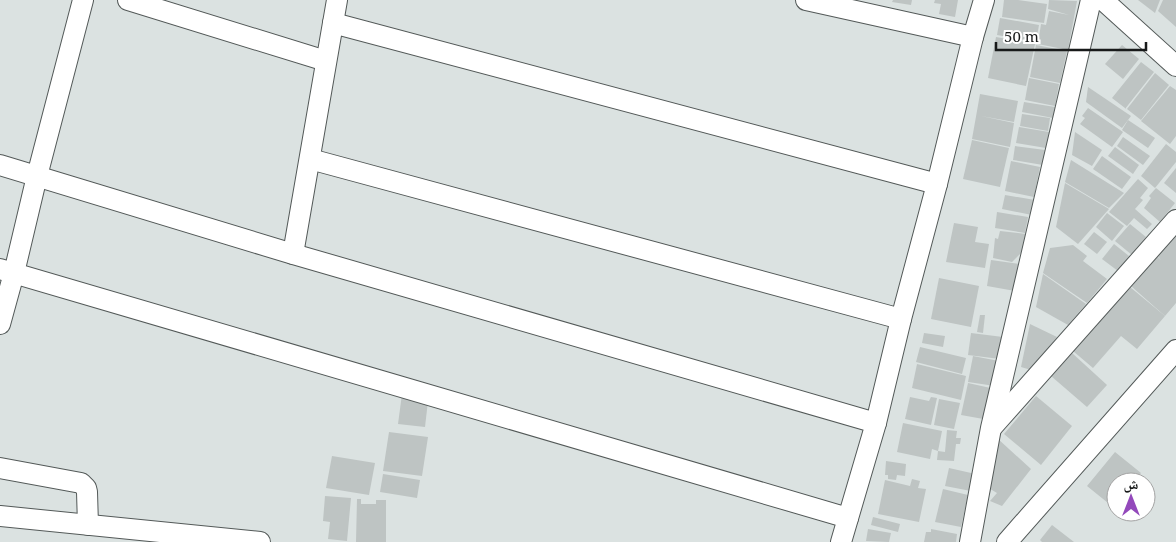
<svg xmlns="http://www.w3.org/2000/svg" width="1176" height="542" font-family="'Noto Serif','Noto Naskh Arabic',serif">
	<rect width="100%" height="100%" fill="#dbe2e1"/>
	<g fill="#bec4c3">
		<polygon points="893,0 912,0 911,5 892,2"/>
		<polygon points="935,0 958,0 955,17 939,14 941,4 934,3"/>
		<polygon points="1004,0 1018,0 1047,4 1044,23 1002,17"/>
		<polygon points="1049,0 1077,1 1068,50 1038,44 1041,24 1046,25 1049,11 1069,15 1048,9"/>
		<polygon points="1138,0 1160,0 1155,13"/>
		<polygon points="1163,0 1176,0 1176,27 1158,11"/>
		<polygon points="1000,18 1039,25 1036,42 997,35"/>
		<polygon points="996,37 1035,44 1026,86 988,78"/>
		<polygon points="1036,45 1067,51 1060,83 1030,77"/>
		<polygon points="1122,45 1139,59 1123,79 1105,64"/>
		<polygon points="1141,62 1154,72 1125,109 1125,108 1112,98"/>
		<polygon points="1155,73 1169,85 1141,120 1127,109"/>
		<polygon points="1029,78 1059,84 1055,106 1025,100"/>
		<polygon points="1170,86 1176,90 1176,136 1170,144 1141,121"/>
		<polygon points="1088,87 1131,116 1122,128 1086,102"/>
		<polygon points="980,94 1018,101 1014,122 981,116 1014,123 1010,147 972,139"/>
		<polygon points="1024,102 1055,107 1053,118 1022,112"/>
		<polygon points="1088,108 1123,132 1112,147 1080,124 1085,118 1082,116"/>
		<polygon points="1022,114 1050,118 1048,131 1020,126"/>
		<polygon points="1128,120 1155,138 1148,148 1122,130"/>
		<polygon points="1019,127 1049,132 1046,148 1016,143"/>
		<polygon points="1075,132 1102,150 1092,166 1072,155"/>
		<polygon points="1123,137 1150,156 1143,165 1117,146"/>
		<polygon points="972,140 1009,148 1000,187 963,179"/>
		<polygon points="1166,144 1176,152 1176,162 1155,188 1141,176"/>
		<polygon points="1015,146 1045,150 1043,165 1013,160"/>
		<polygon points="1115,147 1139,165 1133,174 1108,156"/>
		<polygon points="1102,156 1131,177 1122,189 1093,169"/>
		<polygon points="1071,160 1124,193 1109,208 1065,182"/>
		<polygon points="1011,161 1040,167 1034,197 1005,191"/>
		<polygon points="1176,168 1176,193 1164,183"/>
		<polygon points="1138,179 1148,188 1140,198 1143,200 1135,209 1152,224 1147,229 1134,218 1127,226 1109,212"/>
		<polygon points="1065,183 1109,209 1078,244 1056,227"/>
		<polygon points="1156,188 1175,203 1160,222 1144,208 1151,198 1149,196"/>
		<polygon points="1005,195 1035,200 1032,215 1002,209"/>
		<polygon points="997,212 1028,217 1025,233 995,228"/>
		<polygon points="1107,213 1124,226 1112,241 1096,227"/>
		<polygon points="954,223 978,227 975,242 989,244 985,268 946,262"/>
		<polygon points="1130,224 1146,237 1132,255 1115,241"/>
		<polygon points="1000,231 1026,234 1023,251 1012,262 993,258 995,238 998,239"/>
		<polygon points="1094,232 1107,242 1097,254 1084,244"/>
		<polygon points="1176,233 1176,303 1165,316 1131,286 1157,256 1161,260 1157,255"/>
		<polygon points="1114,244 1129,256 1118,271 1102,259"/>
		<polygon points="1073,245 1087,256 1083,261 1107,279 1087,303 1043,273 1050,248"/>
		<polygon points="991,260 1019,264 1015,291 987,286"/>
		<polygon points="1043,274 1086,304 1068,325 1036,307"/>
		<polygon points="939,278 979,286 971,327 931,319"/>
		<polygon points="1130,287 1165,316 1137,349 1121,336 1093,368 1073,351"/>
		<polygon points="980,315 985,315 983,333 977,332"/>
		<polygon points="1030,324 1057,337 1031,370 1021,367"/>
		<polygon points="924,333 945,336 943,347 922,343"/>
		<polygon points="971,333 1003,337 1000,359 968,355"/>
		<polygon points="920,347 966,358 962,374 916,362"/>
		<polygon points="1072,353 1107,385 1087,407 1051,376"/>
		<polygon points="973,356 999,361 995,386 968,382"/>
		<polygon points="917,364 966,376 961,400 912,388"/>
		<polygon points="968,383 995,389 989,420 961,415"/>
		<polygon points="402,394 428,401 425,427 398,424"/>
		<polygon points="1036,396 1072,426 1041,465 1004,434"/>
		<polygon points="910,397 929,401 931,397 937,398 931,425 905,419"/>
		<polygon points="939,399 960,403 954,429 934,425"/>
		<polygon points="903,423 942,431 938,451 932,449 930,459 897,452"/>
		<polygon points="947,430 957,431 956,438 961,438 960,444 956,444 954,461 937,460 938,451 945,452"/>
		<polygon points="389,432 428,437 422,476 383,471"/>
		<polygon points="997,438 1031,469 1002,506 990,501 997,493 987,487"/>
		<polygon points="1115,452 1141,473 1133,482 1116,482 1116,503 1113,507 1087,486"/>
		<polygon points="332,456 375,463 369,495 326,488"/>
		<polygon points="886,461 906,464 905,476 897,475 896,480 888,479 888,475 885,475"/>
		<polygon points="949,468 980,475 976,492 945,486"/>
		<polygon points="383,474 420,480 417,498 380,492"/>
		<polygon points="912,479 920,481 918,488 926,489 919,522 878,514 885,480 910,486"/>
		<polygon points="943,489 968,495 961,527 935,522"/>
		<polygon points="325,496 351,498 347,541 328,539 330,522 323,521"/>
		<polygon points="357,499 361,499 361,504 376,504 376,500 386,500 386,542 356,542"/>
		<polygon points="873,517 900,524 898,532 871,525"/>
		<polygon points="1052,525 1074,542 1042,542 1040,540"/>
		<polygon points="868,529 891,533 889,542 866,541"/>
		<polygon points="931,529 957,534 956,542 924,542 926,532 931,532"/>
	</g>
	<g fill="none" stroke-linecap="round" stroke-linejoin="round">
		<g stroke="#535958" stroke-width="22">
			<g id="street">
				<polyline points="128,0 326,61"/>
				<polyline points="806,0 973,37"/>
				<polyline points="1103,0 1176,66"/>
				<polyline points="333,23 937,184"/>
				<polyline points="310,159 901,319"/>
				<polyline points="0,165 293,254 876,423"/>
				<polyline points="293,254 337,0"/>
				<polyline points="0,269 848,518"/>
				<polyline points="0,324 14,273 37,176 83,0"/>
				<polyline points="993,426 1176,220"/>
				<polyline points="0,468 81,483 86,488 87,492 88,525"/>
				<polyline points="0,516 260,542"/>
				<polyline points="841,542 876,423 901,319 937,184 973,37 984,0"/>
				<polyline points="970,542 991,428 1091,0"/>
				<polyline points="1007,542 1176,350"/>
			</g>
		</g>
		<use href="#street" stroke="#fff" stroke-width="20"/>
	</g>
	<g transform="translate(1131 497)"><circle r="24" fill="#ffffff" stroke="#a3a3a3"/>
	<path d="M0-4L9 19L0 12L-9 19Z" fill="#9349bb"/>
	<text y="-8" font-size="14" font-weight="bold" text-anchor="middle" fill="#181a1a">ش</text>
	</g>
	<path d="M996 42v8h150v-8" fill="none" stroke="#181a1a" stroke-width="2.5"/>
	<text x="1004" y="42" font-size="15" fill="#181a1a" stroke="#ffffff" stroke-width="4" paint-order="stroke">50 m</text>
</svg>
